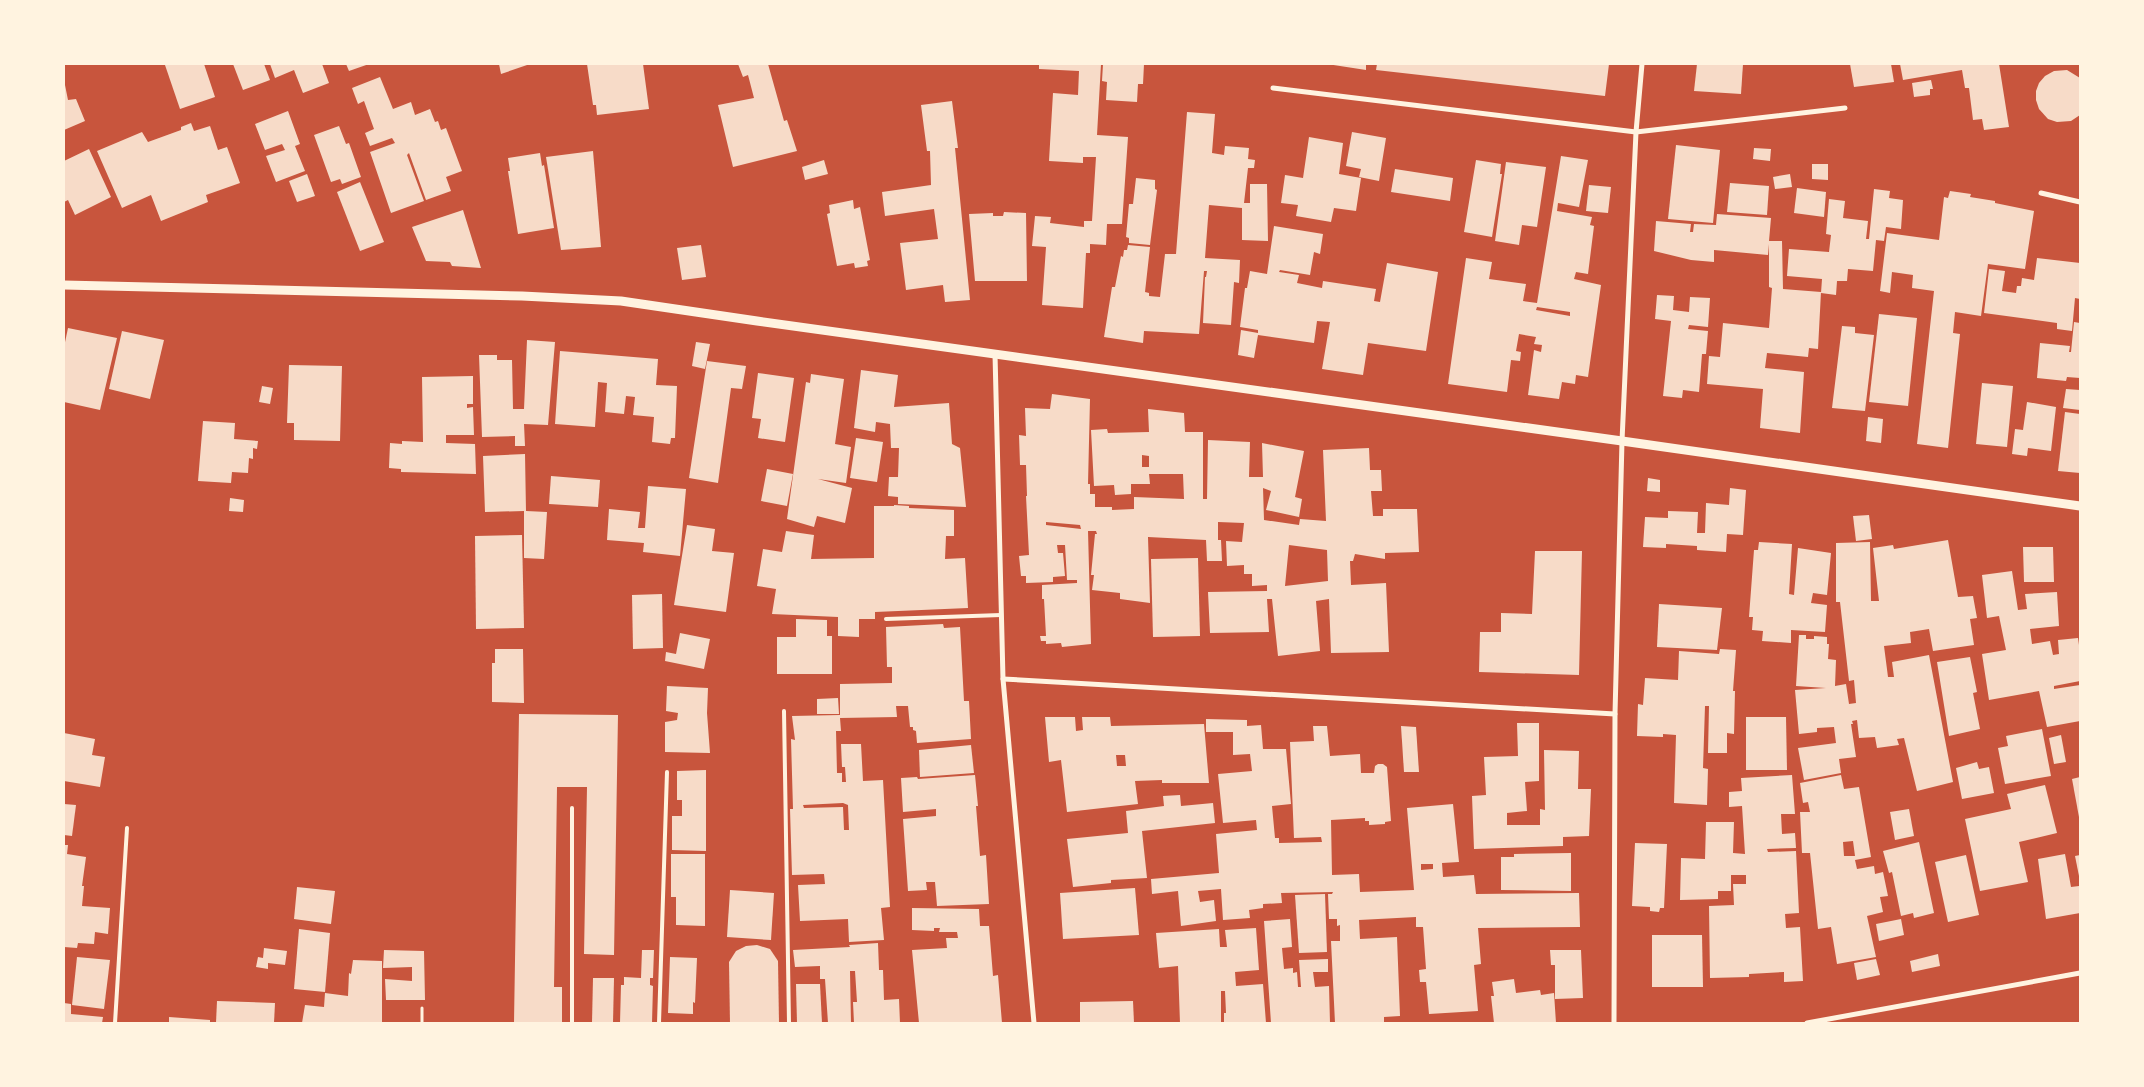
<svg xmlns="http://www.w3.org/2000/svg" width="2144" height="1087" font-family="'Work Sans',sans-serif">
	<rect width="100%" height="100%" fill="#c8553d"/>
	<g fill="#f7dbc8" fill-rule="evenodd">
		<polygon points="169,64 204,64 215,97 180,109 165,65"/>
		<polygon points="233,64 264,64 270,80 243,90"/>
		<polygon points="270,64 322,64 329,83 303,93 294,70 275,78"/>
		<polygon points="346,64 369,64 349,71"/>
		<polygon points="499,64 530,64 501,74"/>
		<polygon points="587,64 643,64 649,109 597,115 596,105 593,105"/>
		<polygon points="738,64 768,64 784,121 787,120 797,151 733,167 718,105 754,98 748,75 743,77"/>
		<polygon points="1039,64 1101,64 1097,135 1128,137 1122,224 1107,224 1106,245 1090,244 1090,253 1086,253 1083,308 1042,305 1046,247 1032,246 1035,216 1051,217 1050,223 1084,227 1084,221 1092,221 1096,157 1083,157 1083,163 1049,161 1053,93 1078,95 1079,71 1039,69"/>
		<polygon points="1103,64 1144,64 1143,84 1138,84 1137,102 1106,100 1107,82 1102,81"/>
		<polygon points="1327,64 1366,64 1366,70"/>
		<polygon points="1377,64 1609,64 1605,96 1376,70"/>
		<polygon points="1697,64 1743,64 1741,94 1694,91"/>
		<polygon points="1850,64 1891,64 1894,82 1854,87"/>
		<polygon points="1900,64 1999,64 2009,127 1984,130 1982,119 1973,120 1969,88 1965,88 1962,70 1903,80"/>
		<polygon points="2067,70 2080,78 2080,115 2071,121 2057,122 2048,119 2039,109 2036,100 2036,91 2039,83 2045,76 2054,71"/>
		<polygon points="380,77 393,109 411,102 415,115 430,109 435,122 438,121 441,130 446,128 462,171 446,177 451,191 426,200 409,153 407,155 424,201 391,213 370,152 395,143 392,138 370,146 365,133 374,129 364,101 358,104 352,88"/>
		<polygon points="64,80 68,100 76,99 85,121 64,130"/>
		<polygon points="1931,80 1933,89 1930,89 1930,95 1914,97 1912,83"/>
		<polygon points="952,101 958,148 955,148 970,300 945,302 943,285 906,290 900,243 938,239 934,209 885,216 882,192 931,185 930,151 927,151 921,105"/>
		<polygon points="288,111 300,144 295,146 305,171 276,182 266,156 285,150 282,144 265,150 255,124"/>
		<polygon points="1187,112 1215,114 1212,153 1224,155 1225,146 1249,148 1248,159 1255,160 1254,168 1248,168 1244,203 1250,203 1250,184 1267,184 1268,241 1242,240 1242,208 1209,205 1205,258 1240,260 1239,283 1234,282 1231,325 1203,323 1205,277 1206,277 1207,271 1204,271 1199,334 1144,331 1143,343 1104,337 1112,287 1115,287 1121,256 1123,257 1124,250 1127,250 1128,245 1150,247 1145,292 1149,293 1149,296 1160,297 1165,254 1176,254"/>
		<polygon points="191,123 194,131 210,126 218,150 227,147 240,183 206,195 208,202 161,221 151,195 122,208 97,151 142,132 148,142 181,130 181,127"/>
		<polygon points="339,126 346,144 349,143 361,177 342,184 340,179 331,182 314,135"/>
		<polygon points="1352,132 1386,138 1379,181 1359,177 1361,169 1346,166"/>
		<polygon points="1309,137 1343,143 1339,174 1361,178 1356,211 1334,208 1331,222 1296,216 1298,205 1281,203 1285,175 1303,178"/>
		<polygon points="1676,145 1720,150 1713,223 1668,219"/>
		<polygon points="1754,148 1771,149 1770,161 1753,159"/>
		<polygon points="89,149 111,197 75,215 68,200 64,202 65,187 64,161"/>
		<polygon points="593,151 601,247 561,250 546,157"/>
		<polygon points="540,153 542,166 544,165 554,228 518,234 508,171 510,171 508,158"/>
		<path d="M1561 156 1588 160 1579 207 1558 203 1557 211 1592 217 1590 225 1594 226 1588 274 1576 272 1574 279 1601 285 1588 377 1576 375 1575 384 1562 382 1559 399 1528 395 1534 350 1541 352 1542 345 1534 344 1536 337 1519 334 1516 351 1521 352 1520 361 1511 360 1507 392 1448 384 1466 258 1492 262 1489 279 1526 284 1523 301 1537 303ZM1537 307 1570 312V316L1536 310Z"/>
		<polygon points="824,160 828,174 805,180 802,167"/>
		<polygon points="1476,160 1501,164 1500,174 1502,174 1492,237 1464,232"/>
		<polygon points="1506,162 1546,167 1537,227 1522,225 1519,245 1495,241"/>
		<polygon points="1812,164 1828,164 1828,180 1812,179"/>
		<polygon points="1395,169 1453,178 1450,201 1391,192"/>
		<polygon points="307,174 315,196 297,202 289,181"/>
		<polygon points="1790,174 1792,187 1775,189 1773,177"/>
		<polygon points="1136,178 1155,180 1155,189 1157,190 1150,245 1129,243 1129,238 1126,237 1129,204 1133,204"/>
		<polygon points="360,182 384,242 360,251 337,192"/>
		<polygon points="1730,183 1769,186 1767,215 1727,212"/>
		<polygon points="1589,185 1611,187 1608,213 1586,211"/>
		<polygon points="1797,188 1826,192 1824,217 1794,213"/>
		<polygon points="1874,189 1890,191 1889,198 1903,200 1901,229 1886,227 1884,241 1876,240 1873,271 1848,269 1847,281 1837,281 1836,295 1821,293 1822,279 1787,276 1789,249 1829,252 1831,235 1826,234 1829,199 1845,201 1843,218 1868,221 1866,239 1869,239"/>
		<polygon points="1950,191 1971,194 1970,197 1995,201 1995,203 2034,211 2025,269 1988,264 1981,316 1955,312 1953,333 1960,334 1948,448 1917,444 1934,291 1912,288 1913,275 1892,272 1890,293 1880,291 1887,233 1939,240 1944,197 1948,198"/>
		<polygon points="853,200 854,209 860,207 870,260 867,261 868,266 855,268 854,263 837,266 827,214 830,213 829,205"/>
		<polygon points="463,210 481,268 452,266 450,262 426,261 412,227"/>
		<polygon points="1004,212 1026,213 1027,281 975,281 969,214 993,213 993,216 1003,216"/>
		<polygon points="1717,214 1771,218 1769,241 1782,241 1783,289 1821,292 1818,349 1809,348 1808,357 1767,353 1765,368 1804,372 1800,433 1760,428 1763,389 1707,384 1709,356 1720,357 1723,323 1769,328 1772,288 1769,287 1769,244 1768,255 1714,250 1714,262 1691,260 1654,251 1656,221 1691,224 1690,232 1693,232 1694,224 1716,225"/>
		<polygon points="1274,226 1323,234 1320,254 1314,252 1310,275 1280,270 1279,272 1299,275 1297,283 1322,288 1323,281 1376,289 1374,301 1380,302 1387,263 1438,272 1426,351 1368,343 1363,375 1322,369 1330,322 1317,321 1314,343 1258,335 1254,358 1238,355 1241,330 1258,333 1258,330 1240,327 1245,288 1247,288 1250,271 1267,274"/>
		<polygon points="701,245 706,277 682,280 677,248"/>
		<polygon points="2037,258 2080,263 2080,299 2075,298 2072,331 2057,329 2057,323 1984,313 1989,269 2005,271 2002,291 2016,293 2017,286 2021,286 2022,278 2034,280"/>
		<polygon points="1657,295 1674,296 1673,310 1689,312 1690,297 1710,298 1708,327 1689,325 1688,329 1708,331 1706,354 1702,354 1699,392 1683,390 1682,398 1663,396 1671,321 1655,319"/>
		<polygon points="1879,314 1917,318 1908,406 1869,402"/>
		<polygon points="2074,322 2080,323 2080,378 2067,377 2066,381 2037,378 2040,343 2070,346 2069,352 2071,352"/>
		<polygon points="1842,326 1855,327 1855,333 1874,335 1865,411 1832,408"/>
		<polygon points="68,328 117,338 100,410 64,402 64,347"/>
		<polygon points="122,331 164,340 150,399 109,389"/>
		<polygon points="527,340 555,342 548,425 524,424 525,446 515,446 515,436 482,437 479,355 497,355 497,360 512,360 513,409 524,409"/>
		<polygon points="696,342 710,344 705,369 692,366"/>
		<polygon points="560,351 658,359 656,385 677,386 675,438 671,438 670,444 652,442 654,417 633,415 635,397 626,396 624,414 605,412 607,383 598,382 595,427 555,424"/>
		<polygon points="707,361 746,366 742,389 731,388 718,483 689,478"/>
		<polygon points="289,365 342,366 340,441 294,440 294,423 287,423"/>
		<polygon points="861,370 898,375 894,407 949,403 952,444 960,448 966,507 898,504 898,497 888,496 889,477 898,477 899,448 891,448 890,424 876,422 875,432 854,428"/>
		<polygon points="758,373 794,378 785,442 758,438 761,419 752,418"/>
		<polygon points="811,374 844,379 835,444 851,447 846,483 818,479 852,488 845,523 817,516 814,527 787,519 806,382 810,383"/>
		<polygon points="473,376 473,404 467,404 467,408 473,407 474,435 446,435 446,443 475,444 476,474 401,472 401,469 389,468 390,443 402,444 402,441 423,442 422,377"/>
		<polygon points="1982,383 2013,386 2007,447 1976,444"/>
		<polygon points="262,386 273,388 270,404 259,402"/>
		<polygon points="2066,389 2080,390 2080,410 2063,408"/>
		<path d="M1052 394 1090 399 1088 484H1090V494H1095V507H1112V510L1134 509V497L1184 499 1183 474H1149L1150 484H1131V494L1115 495 1114 485 1094 486 1091 430 1107 429 1108 433 1149 432 1148 409 1184 413 1185 432H1203V499H1207L1208 440 1250 442 1249 477H1263L1262 443 1304 451 1295 497 1302 499 1299 517 1266 510 1271 491 1263 488 1264 520 1299 525 1300 519 1326 521 1323 450 1369 448 1370 470H1381L1382 491H1371L1373 516H1383V509H1417L1419 552 1385 553V559L1355 554 1353 561H1350L1351 585 1386 583 1389 652 1331 653 1329 599 1316 601 1320 651 1278 656 1272 599H1267L1269 632 1210 633 1208 592 1267 591V585L1252 586V574H1244V565L1227 566 1226 541 1242 542 1244 523 1218 522V540H1221L1222 561H1207L1206 540 1148 537 1150 603 1120 599V593L1092 590 1094 575H1091L1095 534H1097L1096 531H1088L1091 644 1062 647 1061 643 1046 644V641H1041L1040 636H1046L1044 599H1042V585L1077 583V580H1067L1065 545H1057L1058 553H1063L1065 576 1053 577V582L1026 583V576H1021L1019 556 1029 555 1026 496H1027L1026 465H1020L1019 435 1026 436 1025 408 1050 409ZM1142 455 1149 456V467H1142ZM1046 522 1080 525 1081 529 1046 525ZM1289 545 1327 550 1328 581 1285 586Z"/>
		<polygon points="2027,402 2056,407 2051,451 2028,448 2027,456 2012,454 2015,429 2023,430"/>
		<polygon points="2065,412 2080,414 2080,473 2058,471"/>
		<polygon points="1868,417 1883,419 1881,443 1866,441"/>
		<polygon points="203,421 235,423 234,439 258,441 257,449 253,448 253,459 249,458 248,473 232,472 231,483 198,481"/>
		<polygon points="856,438 883,442 877,482 850,478"/>
		<polygon points="525,454 526,511 547,512 544,559 524,558 524,511 485,512 483,456"/>
		<polygon points="767,469 793,474 787,506 761,501"/>
		<polygon points="551,476 600,480 598,507 549,504"/>
		<polygon points="1648,478 1660,480 1660,492 1647,491"/>
		<polygon points="648,486 686,489 680,556 643,552 644,543 607,540 609,509 640,512 638,528 645,528"/>
		<polygon points="1730,488 1746,490 1743,535 1727,534 1726,552 1697,550 1697,546 1666,544 1666,548 1643,547 1645,517 1668,518 1668,511 1698,512 1697,533 1705,533 1706,503 1729,505"/>
		<polygon points="230,498 244,500 243,512 229,511"/>
		<polygon points="894,505 909,506 909,508 954,510 954,536 946,536 945,559 965,558 968,608 875,612 875,619 859,619 859,637 838,636 838,617 772,614 776,589 757,586 763,549 782,552 786,531 814,535 811,559 874,558 874,506 894,506"/>
		<polygon points="1869,515 1872,539 1856,541 1853,516"/>
		<polygon points="687,525 715,529 712,551 734,553 726,612 674,605"/>
		<polygon points="522,535 524,628 476,629 475,536"/>
		<polygon points="1948,540 1958,597 1973,596 1977,618 1970,619 1974,645 1933,651 1929,629 1910,632 1911,643 1884,646 1888,677 1894,677 1892,662 1929,655 1953,782 1917,791 1904,738 1897,739 1899,745 1877,748 1875,737 1859,738 1857,720 1852,721 1853,724 1851,724 1856,757 1839,759 1841,773 1804,780 1798,748 1836,743 1834,727 1817,728 1817,732 1799,734 1795,690 1826,688 1796,686 1799,635 1806,635 1806,639 1814,639 1814,636 1827,637 1827,644 1829,644 1828,659 1836,660 1835,686 1846,684 1849,704 1856,703 1854,680 1849,681 1840,602 1836,602 1836,543 1870,542 1871,601 1879,601 1873,548 1893,545 1894,549"/>
		<polygon points="1759,542 1792,544 1789,594 1794,595 1798,548 1831,553 1827,595 1813,593 1811,603 1827,605 1825,632 1791,630 1791,643 1762,641 1763,631 1752,630 1753,617 1749,617 1754,550 1758,550"/>
		<polygon points="2023,547 2053,547 2054,582 2024,582"/>
		<polygon points="1535,551 1582,551 1579,675 1479,672 1480,632 1501,632 1501,613 1532,614"/>
		<polygon points="1198,558 1200,636 1153,637 1151,559"/>
		<polygon points="2012,571 2018,610 2027,609 2025,594 2057,592 2059,626 2030,629 2032,644 2050,641 2053,655 2059,654 2058,640 2078,638 2080,652 2080,681 2054,686 2054,689 2080,685 2080,721 2047,727 2039,691 1989,700 1982,654 2006,650 1999,616 1987,618 1982,575"/>
		<polygon points="662,594 663,648 633,649 632,595"/>
		<polygon points="1659,604 1722,608 1717,650 1657,647"/>
		<polygon points="796,619 827,620 827,636 832,636 832,674 777,674 777,637 796,637"/>
		<path d="M943 624 944 628 960 627 964 701H969L971 739 917 743 916 731 913 730V727H910L908 706H896L897 717 840 718 841 731H836L837 773H842V782H846L845 767H842L841 744H861L863 781 883 780 890 907 881 908 884 940 849 942 848 919 800 921 798 885 825 884 824 874 792 875 790 809H793L791 739 795 740 792 716 840 715V684L892 683V667H887L886 627ZM843 803 848 805 849 830H844L843 807 804 808 803 805Z"/>
		<polygon points="680,633 710,639 704,669 665,661 666,652 676,654"/>
		<polygon points="495,649 523,649 524,703 492,702 492,663 495,663"/>
		<polygon points="1720,649 1736,650 1733,691 1735,691 1734,734 1727,733 1727,753 1708,753 1709,706 1705,706 1703,768 1708,769 1707,805 1674,803 1676,735 1663,734 1663,737 1637,736 1638,704 1643,705 1645,678 1678,680 1679,651 1719,654"/>
		<polygon points="1970,657 1977,692 1973,693 1980,729 1949,736 1937,662"/>
		<polygon points="667,686 708,688 707,713 710,753 665,752 665,722 677,720 678,713 666,711"/>
		<polygon points="838,698 839,714 817,714 817,699"/>
		<polygon points="519,714 618,715 614,955 584,954 587,787 557,787 554,987 562,987 562,1023 514,1023"/>
		<path d="M1045 717H1075L1076 731 1083 730 1082 717H1110L1111 726 1204 724 1209 783H1162V780L1135 781 1138 804 1067 812 1061 760 1049 762ZM1116 755H1125L1126 766H1117Z"/>
		<polygon points="1746,717 1786,717 1787,770 1746,770"/>
		<path d="M1206 719 1247 720V726L1261 725 1263 749H1286L1291 804 1272 806 1275 838H1279V843L1322 842 1321 837 1294 838 1290 742 1314 741 1313 726H1327L1330 756 1360 754 1361 773H1374L1375 766 1378 764H1383L1387 767 1391 821 1385 822V824L1369 825V821H1365V818L1331 820 1332 875 1359 874 1360 892 1414 890 1407 808 1453 804 1459 862 1442 863 1443 877 1474 875 1476 894 1579 893 1580 927 1478 928 1481 964 1474 965 1478 1011 1429 1014 1426 982H1420L1419 970 1426 969 1423 927H1416V917L1359 920 1360 939 1397 937 1400 1016 1384 1017V1022L1335 1023 1331 941H1340V925L1337 926V919H1329L1328 894H1332L1333 892 1281 893 1282 903 1263 904V908L1249 910 1250 918 1223 920 1221 889 1198 891 1200 902 1214 900 1216 921 1181 926 1178 891 1152 894 1151 879 1219 873 1216 834 1257 830 1256 820 1223 823 1218 774 1252 771 1250 754 1233 755V732H1206ZM1421 864H1433V869L1421 870Z"/>
		<polygon points="1517,723 1539,723 1539,781 1525,782 1527,811 1507,813 1507,825 1540,825 1540,809 1545,810 1544,750 1579,751 1578,789 1591,789 1589,836 1563,837 1563,846 1474,849 1472,796 1486,795 1484,757 1518,756"/>
		<polygon points="1401,726 1416,727 1419,772 1404,772"/>
		<polygon points="2042,729 2051,776 2005,784 1998,748 2008,746 2006,736"/>
		<polygon points="64,733 95,739 92,755 105,757 100,787 64,781"/>
		<polygon points="2061,735 2066,762 2054,764 2049,738"/>
		<polygon points="971,745 974,773 920,777 919,750"/>
		<polygon points="1977,762 1979,769 1989,767 1994,793 1962,799 1956,768"/>
		<polygon points="706,770 706,851 672,850 672,816 682,816 682,800 677,800 677,771"/>
		<polygon points="975,775 978,806 976,806 980,856 986,855 989,904 937,906 935,882 926,882 927,890 908,891 903,819 936,816 936,809 903,812 901,778 917,777 918,779"/>
		<polygon points="1792,775 1795,814 1781,814 1782,834 1795,833 1796,848 1767,849 1768,852 1796,851 1799,913 1785,914 1786,928 1800,927 1803,981 1784,982 1784,972 1749,974 1749,977 1710,978 1709,906 1734,905 1733,884 1746,884 1746,875 1731,875 1731,891 1718,891 1718,899 1680,900 1681,858 1705,859 1706,822 1734,822 1733,853 1745,854 1742,806 1729,807 1729,792 1742,791 1741,778"/>
		<path d="M1841 775 1844 789 1859 787 1871 857 1855 860 1857 869 1874 866 1875 874 1883 872 1888 896 1880 897 1883 912 1867 916 1876 957 1837 964 1831 927 1818 929 1810 853H1802L1800 812H1810L1808 802 1803 803 1800 783ZM1853 841 1855 856H1844L1843 842Z"/>
		<polygon points="2080,777 2080,817 2079,817 2072,779"/>
		<polygon points="2045,785 2057,833 2019,842 2028,882 1980,891 1965,819 2011,809 2007,794"/>
		<polygon points="1180,795 1181,806 1213,803 1215,823 1142,831 1147,878 1111,880 1111,883 1073,887 1067,839 1128,833 1126,811 1164,806 1163,796"/>
		<polygon points="64,804 76,805 72,836 64,835"/>
		<polygon points="1909,809 1914,836 1895,840 1890,812"/>
		<polygon points="1919,842 1934,913 1914,918 1913,913 1901,916 1892,872 1889,873 1883,851"/>
		<polygon points="1635,843 1667,844 1664,908 1660,908 1659,912 1650,911 1650,907 1632,906"/>
		<polygon points="64,845 68,845 67,854 86,857 82,886 84,886 82,906 110,908 108,934 95,932 94,944 78,943 77,948 64,947"/>
		<polygon points="1571,853 1571,891 1501,890 1501,857 1514,857 1514,854"/>
		<polygon points="671,854 705,854 705,926 676,925 676,897 671,897"/>
		<polygon points="2065,854 2071,887 2079,886 2080,913 2046,919 2038,859"/>
		<polygon points="1966,855 1979,915 1948,922 1935,862"/>
		<polygon points="2080,855 2080,876 2079,876 2075,856"/>
		<polygon points="297,887 335,891 331,924 294,919"/>
		<polygon points="1135,888 1139,935 1063,939 1060,893"/>
		<polygon points="730,890 774,893 771,940 727,937"/>
		<polygon points="1325,894 1327,952 1299,953 1295,895"/>
		<polygon points="912,908 979,909 980,926 989,926 993,976 998,975 1002,1023 919,1023 912,950 947,948 946,938 958,938 957,932 939,932 940,928 934,928 934,931 912,930"/>
		<polygon points="1290,919 1292,947 1282,948 1284,969 1293,968 1293,973 1297,972 1298,987 1301,987 1299,960 1328,959 1328,972 1313,972 1315,987 1329,986 1330,1023 1271,1023 1264,921"/>
		<polygon points="1901,919 1904,935 1879,941 1876,924"/>
		<polygon points="1256,928 1259,970 1235,972 1236,986 1263,984 1266,1023 1224,1023 1224,1013 1226,1013 1225,991 1221,991 1221,1023 1180,1023 1178,966 1159,968 1156,933 1219,929 1220,947 1227,947 1225,930"/>
		<polygon points="299,929 330,933 325,992 294,989"/>
		<polygon points="1652,935 1702,935 1703,987 1652,987"/>
		<polygon points="878,943 879,970 883,970 884,1000 899,999 900,1023 854,1023 853,1002 857,1002 855,971 850,971 851,1023 828,1023 825,979 820,979 820,966 795,967 793,950 850,947 849,945"/>
		<polygon points="757,945 770,949 778,961 779,1023 730,1023 729,962 736,951 746,946"/>
		<polygon points="264,948 287,951 285,965 268,963 268,969 256,967 258,957 263,958"/>
		<polygon points="384,950 424,951 425,1000 386,1000 385,979 412,981 412,967 383,968"/>
		<polygon points="642,950 654,950 653,978 650,978 650,985 653,986 652,1023 620,1023 621,985 624,985 624,977 641,978"/>
		<polygon points="1550,950 1581,950 1583,998 1555,999 1555,965 1551,965"/>
		<polygon points="1938,954 1940,966 1912,972 1910,961"/>
		<polygon points="77,957 110,960 104,1009 72,1005"/>
		<polygon points="670,957 697,958 695,1003 693,1002 693,1014 668,1013"/>
		<polygon points="1876,959 1880,975 1857,980 1854,963"/>
		<polygon points="353,960 382,961 382,1023 302,1023 305,1005 324,1007 325,993 348,996 349,973 351,974"/>
		<polygon points="593,978 614,978 613,1023 592,1023"/>
		<polygon points="1514,979 1516,993 1540,990 1541,995 1554,993 1556,1023 1494,1023 1491,996 1494,996 1492,982"/>
		<polygon points="796,984 820,984 822,1023 797,1023"/>
		<polygon points="217,1001 275,1003 274,1023 216,1023"/>
		<polygon points="1133,1001 1134,1023 1080,1023 1080,1002"/>
		<polygon points="64,1003 71,1004 71,1014 103,1017 102,1023 64,1023"/>
		<polygon points="169,1017 210,1020 210,1023 169,1023"/>
	</g>
	<g fill="none" stroke-linecap="round" stroke-linejoin="round">
		<polyline stroke="#fff3e0" stroke-width="3" points="422,1008 422,1023"/>
		<g stroke="#fff3e0" stroke-width="4">
			<polyline points="886,619 1001,615"/>
			<polyline points="784,711 789,1023"/>
			<polyline points="115,1023 127,828"/>
			<polyline points="572,1023 572,808"/>
			<polyline points="659,1023 667,772"/>
		</g>
		<g stroke="#fff3e0" stroke-width="5">
			<polyline points="1273,88 1636,132 1845,108"/>
			<polyline points="2041,193 2080,202"/>
			<polyline points="995,354 1003,679 1034,1023"/>
			<polyline points="1003,679 1615,714"/>
			<polyline points="1614,1023 1615,714 1622,441 1636,132 1642,64"/>
			<polyline points="1807,1023 2080,973"/>
		</g>
		<polyline stroke="#fff3e0" stroke-width="9" points="64,285 522,296 621,301 757,321 1622,441 2080,506"/>
	</g>
	<rect width="2144" height="1087" fill="none" stroke="#fff3e0" stroke-width="130"/>
</svg>
